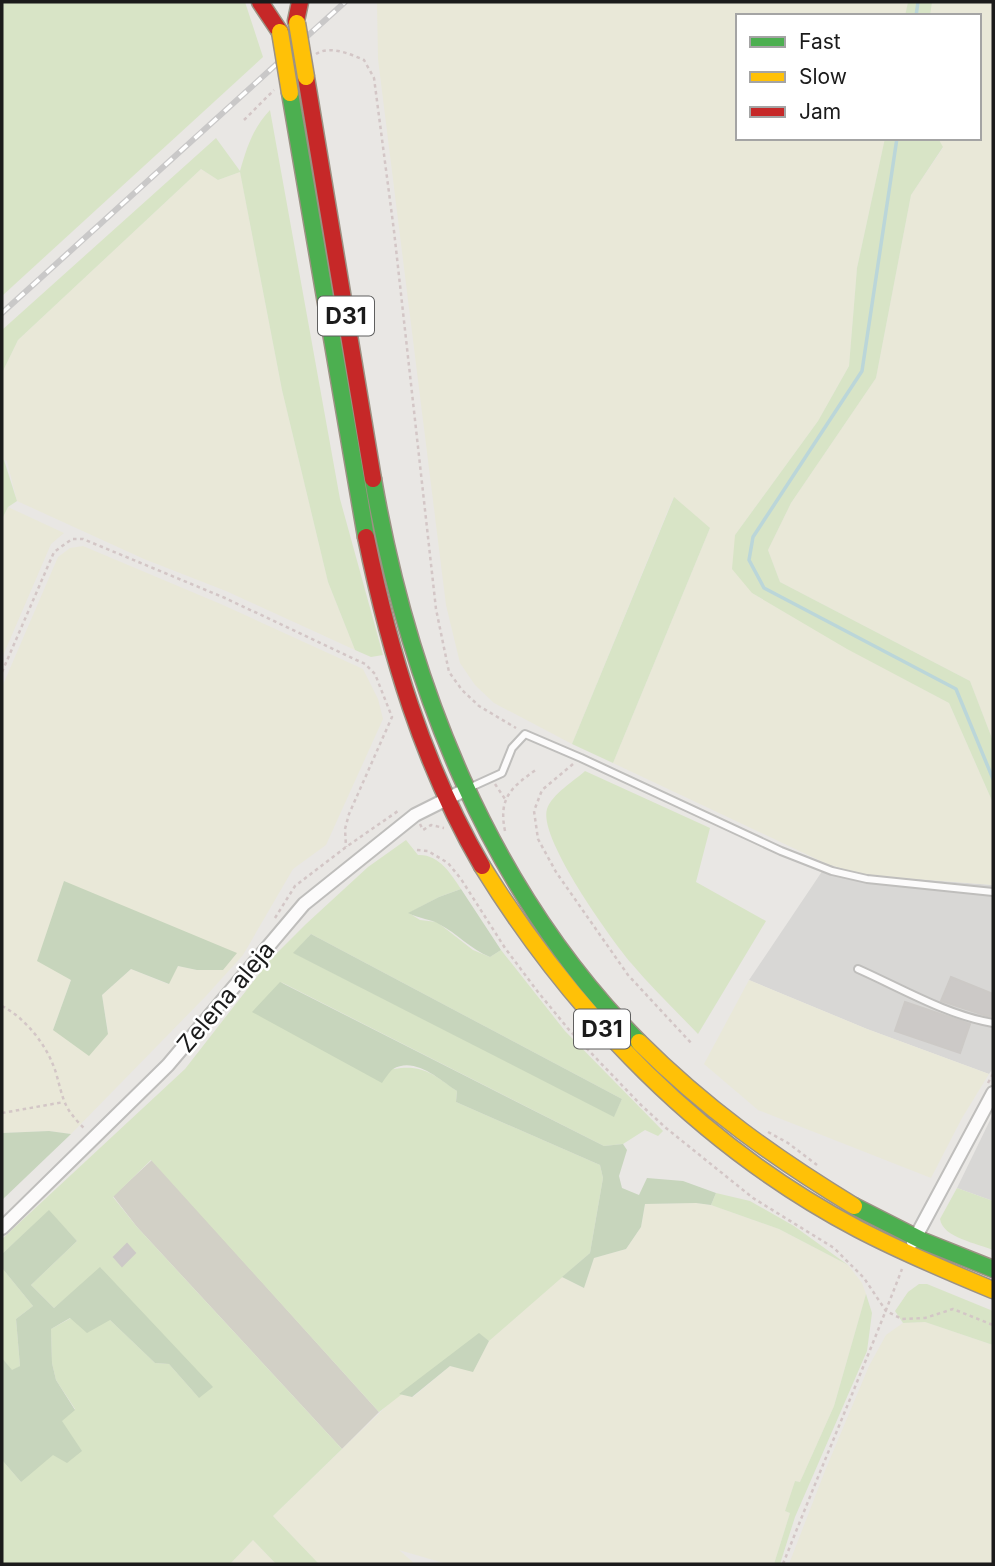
<svg xmlns="http://www.w3.org/2000/svg" width="995" height="1566" font-family="Inter,sans-serif">
	<rect width="100%" height="100%" fill="#e9e7e4"/>
	<g fill="#d8d7d5">
		<polygon points="827,864 864,875 993,885 993,1068 989,1074 867,1029 749,980"/>
		<polygon points="993,1114 993,1201 957,1188"/>
	</g>
	<polygon fill="#d2d0c6" points="152,1160 379,1412 342,1449 137,1227 113,1196"/>
	<g fill="#e9e8d8" fill-rule="evenodd">
		<polygon points="377,2 908,2 905,16 738,16 738,138 885,138 857,268 849,366 818,421 735,535 752,593 848,649 949,703 993,803 993,885 864,875 827,864 613,763 710,528 673,498 572,744 494,703 475,685 460,663 446,605 378,59"/>
		<polygon points="932,2 993,2 993,741 970,681 780,582 768,550 791,503 876,378 911,195 943,148 938,138 979,138 979,16 930,16"/>
		<polygon points="201,169 218,180 240,172 282,390 328,582 355,650 226,591 144,559 17,501 7,461 2,459 2,373 18,340"/>
		<polygon points="8,507 64,533 51,544 2,658 2,519"/>
		<path d="M83 546 223 605 363 669 378 699 383 719 326 845 293 869 243 955 206 996 71 1134 49 1131 2 1133V687L58 557 70 548ZM64 881 197 970 178 966 168 984 131 969 102 995 108 1033 53 1030 71 980Z"/>
		<polygon points="749,980 867,1029 989,1074 962,1118 931,1178 758,1110 704,1064"/>
		<polygon points="696,1203 711,1205 779,1229 848,1265 862,1283 866,1294 834,1406 800,1482 795,1481 785,1511 790,1513 774,1564 447,1564 399,1550 415,1564 319,1564 273,1516 399,1394 413,1397 450,1366 473,1371 489,1341 562,1277 584,1288 594,1258 626,1249 641,1227 645,1204"/>
		<polygon points="925,1322 993,1345 993,1564 789,1564 825,1471 869,1366 886,1335 903,1323"/>
		<polygon points="253,1540 276,1564 230,1564"/>
	</g>
	<g fill="#d8e4c6" fill-rule="evenodd">
		<polygon points="2,2 245,2 263,57 2,296"/>
		<polygon points="908,2 932,2 930,16 905,16"/>
		<path d="M270 110 340 499 383 655 371 657 355 650 328 582 282 390 240 172 218 180 201 169 18 340 2 373V330L216 138 240 171C247 147 253 128 270 110Z"/>
		<polygon points="885,138 938,138 943,147 911,195 876,378 791,503 768,550 780,582 970,681 993,741 993,803 949,703 847,649 752,593 732,569 735,535 818,421 849,366 857,268"/>
		<polygon points="2,459 4,460 17,501 8,507 2,519"/>
		<polygon points="674,497 710,528 613,763 572,744"/>
		<path d="M585 771 710 828 696 882 766 921 698 1034C676 1011 652 988 631 963 611 939 538 838 547 809 552 794 574 781 585 771Z"/>
		<path d="M406 840 418 855C439 854 451 874 461 889L439 897 409 913 420 920 437 922 473 950 490 957 501 950 565 1031 663 1131 658 1136 645 1130 623 1144 604 1146 281 982 394 1069C423 1064 434 1075 457 1091L456 1102 600 1165 603 1178 590 1253 489 1341 479 1334 379 1412 151 1160 113 1197 137 1227 342 1449 273 1516 319 1564H276L253 1540 230 1564H2V1460L21 1482 61 1420 75 1409 56 1380 52 1363 51 1329 71 1318 110 1320 155 1363 169 1364 199 1398 101 1268 54 1308 31 1285 77 1241 49 1211 2 1254V1239L185 1069 270 960 306 924 368 867ZM311 934 622 1099 614 1116 294 953Z"/>
		<path d="M957 1188 993 1201V1250C977 1243 943 1238 940 1219Z"/>
		<polygon points="716,1193 750,1201 794,1226 848,1265 779,1229 711,1205"/>
		<polygon points="2,1268 33,1306 16,1319 20,1366 12,1371 2,1358"/>
		<polygon points="919,1284 927,1284 993,1311 993,1345 925,1322 903,1323 895,1311 908,1292"/>
		<polygon points="866,1294 872,1313 867,1351 795,1517 780,1564 774,1564 790,1513 785,1511 795,1481 800,1482 834,1406"/>
	</g>
	<g fill="#c7d5bc">
		<polygon points="64,881 237,953 223,970 197,970 178,966 169,984 131,969 102,995 108,1034 89,1056 53,1030 71,980 37,961"/>
		<path d="M461 889 501 950 490 957C469 948 458 934 439 924 431 919 420 919 408 913L439 897Z"/>
		<polygon points="311,934 622,1099 614,1117 293,953"/>
		<path d="M280 982 604 1146 623 1144 627 1150 619 1176 622 1188 639 1195 647 1178 683 1181 716 1193 711 1205 696 1203 645 1204 641 1227 626 1249 594 1258 584 1288 562 1277 590 1253 603 1178 600 1165 456 1102 457 1091C440 1080 415 1056 393 1069 389 1072 385 1079 382 1083L252 1012Z"/>
		<polygon points="49,1131 71,1134 2,1200 2,1133"/>
		<polygon points="49,1210 77,1241 31,1285 54,1308 100,1267 213,1387 199,1398 169,1364 155,1363 110,1320 87,1333 70,1318 51,1329 52,1363 56,1380 75,1410 62,1421 82,1451 67,1463 53,1455 21,1482 2,1460 2,1358 12,1370 20,1366 16,1319 33,1306 2,1268 2,1254"/>
		<polygon points="479,1333 489,1341 473,1372 450,1366 412,1397 399,1394"/>
	</g>
	<g fill="none" stroke-linecap="round" stroke-linejoin="round">
		<g stroke="#bbd6d9" stroke-width="3.5">
			<polyline points="916,16 918,2"/>
			<polyline points="897,138 862,371 753,537 749,560 764,588 956,689 993,779"/>
		</g>
	</g>
	<g fill="#ccc9c7" stroke="#ccc9c6" stroke-width="2">
		<polygon points="951,977 993,994 993,1010 990,1017 941,1001"/>
		<polygon points="905,1002 970,1024 960,1053 895,1031"/>
		<polygon points="127,1244 135,1253 122,1266 114,1257"/>
	</g>
	<g fill="none" stroke-linecap="round" stroke-linejoin="round">
		<g stroke="#bfbebc" stroke-width="10">
			<g id="lane">
				<polyline points="469,788 502,773 512,748 525,734 581,758 781,851 832,871 867,879 993,892"/>
				<path d="M858 969C901 988 946 1015 993 1023"/>
			</g>
		</g>
		<g stroke="#bfbebc" stroke-width="16">
			<g id="street">
				<polyline points="2,1228 168,1065 304,904 415,815 467,789"/>
				<polyline points="913,1242 993,1093"/>
			</g>
		</g>
		<g stroke="#9c9284" stroke-width="19">
			<g id="fast">
				<polyline points="290,93 366,537"/>
				<path d="M373 479C409 686 489 890 639 1042"/>
				<polyline points="854,1206 923,1241 993,1269"/>
			</g>
		</g>
		<g stroke="#9c9284" stroke-width="19">
			<g id="slow">
				<path d="M482 866C574 1015 702 1147 858 1229 902 1252 947 1271 993 1290"/>
				<path d="M639 1042C705 1108 775 1158 854 1206"/>
			</g>
		</g>
		<g stroke="#9c9284" stroke-width="19">
			<g id="jam">
				<polyline points="260,2 280,32"/>
				<polyline points="296,21 300,2"/>
				<polyline points="306,77 373,479"/>
				<path d="M366 537C390 653 422 763 482 866"/>
			</g>
		</g>
		<g stroke="#d3c6c6" stroke-width="2.5" stroke-dasharray="3.5 3.5" stroke-linecap="butt">
			<path d="M316 54C330 45 350 54 364 60L374 78 394 231 436 609 449 672 462 690 479 706 516 728"/>
			<polyline points="244,120 274,90"/>
			<polyline points="2,672 54,552 72,539 83,539 225,598 365,664 375,674 392,717 349,814 345,829 346,847"/>
			<polyline points="573,764 542,790 534,811 538,839 556,872 628,975 692,1044"/>
			<polyline points="495,784 505,799"/>
			<polyline points="420,824 423,830 431,825 444,828"/>
			<path d="M505 831C498 797 512 787 537 769"/>
			<polyline points="417,850 428,851 448,863 461,879 505,948 538,992 570,1031 640,1104 666,1128 753,1198 834,1248 864,1278 886,1311 902,1319 925,1318 953,1309 993,1325"/>
			<polyline points="275,918 295,886 346,847 398,811"/>
			<path d="M2 1006C27 1019 48 1047 56 1073 64 1101 63 1108 86 1130"/>
			<polyline points="988,1083 993,1074"/>
			<polyline points="2,1113 64,1102"/>
			<polyline points="768,1132 788,1143 817,1165"/>
			<path d="M783 1564C822 1465 864 1368 902 1269"/>
		</g>
		<use href="#lane" stroke="#fcfbfb" stroke-width="6"/>
		<use href="#street" stroke="#fcfbfb" stroke-width="12"/>
		<use href="#fast" stroke="#4caf50" stroke-width="16"/>
		<use href="#slow" stroke="#ffc107" stroke-width="16"/>
		<use href="#jam" stroke="#c62828" stroke-width="16"/>
		<g stroke="#c9c8c8" stroke-width="6">
			<polyline id="rail" points="2,313 345,2"/>
		</g>
		<use href="#rail" stroke="#fff" stroke-width="3.5" stroke-dasharray="10" stroke-linecap="butt"/>
		<g stroke="#9c9284" stroke-width="19" stroke-linecap="butt">
			<g id="slow-bridge">
				<polyline points="297,23 306,77"/>
				<polyline points="280,32 290,93"/>
			</g>
		</g>
		<use href="#slow-bridge" stroke="#ffc107" stroke-width="16"/>
	</g>
	<g text-anchor="middle" stroke-width="5" stroke-linejoin="round" paint-order="stroke">
		<g fill="#fff" stroke="#5f5f5f" stroke-width="2">
			<rect x="318" y="296.5" width="56" height="39" rx="5"/>
			<rect x="574" y="1009.5" width="56" height="39" rx="5"/>
		</g>
		<g font-size="23" font-weight="bold" fill="#1b1b1b">
			<text x="346" y="324">D31</text>
			<text x="602" y="1037">D31</text>
		</g>
		<g font-size="24" fill="#1b1b1b" stroke="#fff">
			<text transform="translate(226 997) rotate(-50)" y="8">Zelena aleja</text>
		</g>
	</g>
	<rect width="995" height="1566" fill="none" stroke="#1b1b1b" stroke-width="7"/>
	<rect x="736" y="14" width="245" height="126" fill="#ffffff" stroke="#a4a4a4" stroke-width="2"/>
	<rect x="750" y="37" width="35" height="10" fill="#4caf50" stroke="#a4a4a4" stroke-width="2"/>
	<text x="799" y="49" font-size="21" fill="#1b1b1b">Fast</text>
	<rect x="750" y="72" width="35" height="10" fill="#ffc107" stroke="#a4a4a4" stroke-width="2"/>
	<text x="799" y="84" font-size="21" fill="#1b1b1b">Slow</text>
	<rect x="750" y="107" width="35" height="10" fill="#c62828" stroke="#a4a4a4" stroke-width="2"/>
	<text x="799" y="119" font-size="21" fill="#1b1b1b">Jam</text>
</svg>
